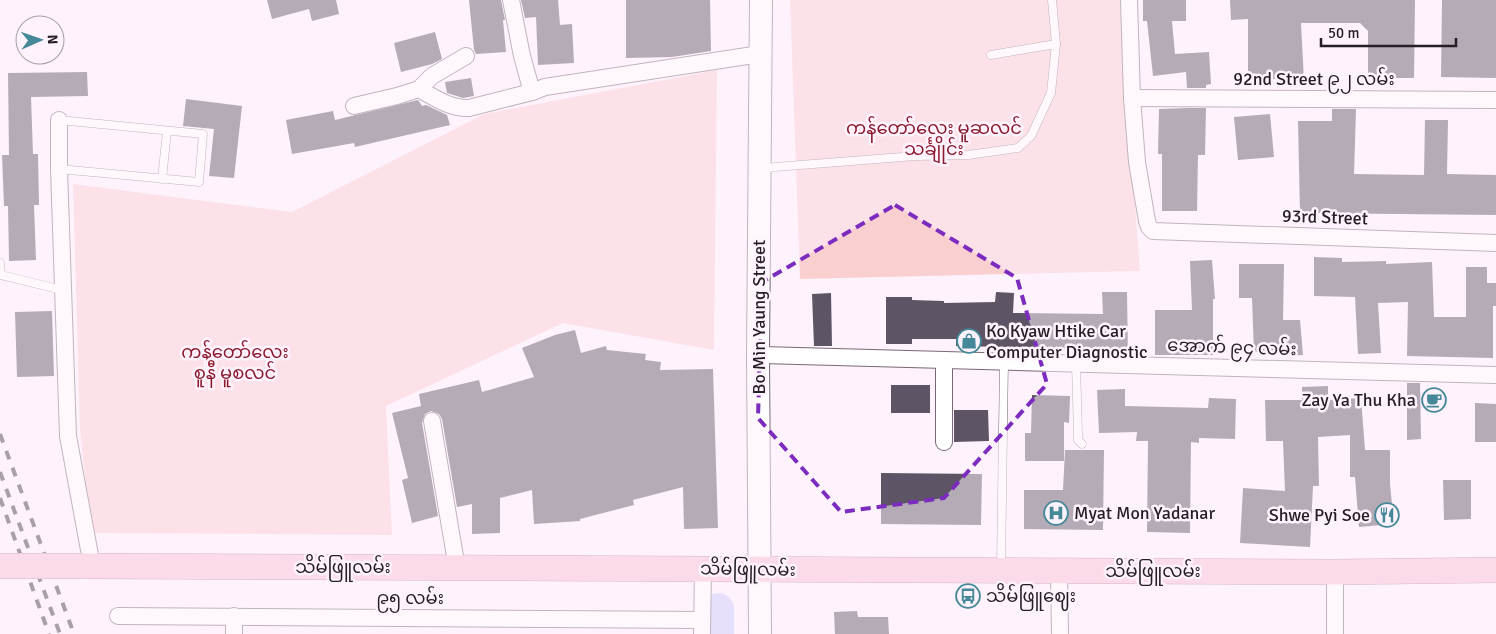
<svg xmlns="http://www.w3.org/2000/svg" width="1496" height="634" font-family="Signika,'Noto Sans Myanmar',sans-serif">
	<rect width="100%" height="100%" fill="#fef3fc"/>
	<g fill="#facfd0">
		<polygon points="790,0 1120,0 1140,271 800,279"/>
		<polygon points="717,70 714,350 563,323 386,406 392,535 91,533 80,430 73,184 292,212 484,114"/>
	</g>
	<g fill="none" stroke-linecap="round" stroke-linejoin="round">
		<polyline stroke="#cacafd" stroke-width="32" points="718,634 718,609"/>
	</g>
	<g fill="#5d5565">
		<polygon points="267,0 336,0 339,14 312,21 309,9 272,19"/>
		<polygon points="469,0 501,0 505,20 503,20 506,52 476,54 474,50"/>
		<polygon points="521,0 558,0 560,25 572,24 574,63 538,65 536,17 525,18"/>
		<polygon points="626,0 710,0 711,51 672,57 626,58"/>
		<polygon points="1143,0 1186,0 1186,21 1172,21 1175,54 1209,52 1211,84 1206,85 1206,88 1187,88 1186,72 1153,76 1147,21 1143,21"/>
		<polygon points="1230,0 1415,0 1414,78 1368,78 1368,31 1360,23 1301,23 1304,81 1282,82 1282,79 1248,79 1248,19 1231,20"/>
		<polygon points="1442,0 1496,0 1496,78 1441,77"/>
		<polygon points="435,32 442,59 432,64 401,72 394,43"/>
		<polygon points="87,72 88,96 31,97 33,154 38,154 39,205 34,205 36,260 9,261 8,206 4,206 2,155 9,155 8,73"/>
		<polygon points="471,78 474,96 463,98 447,93 445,82"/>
		<polygon points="186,99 242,106 234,178 209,176 214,129 183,126"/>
		<polygon points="418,100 422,106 426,105 447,115 450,125 355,147 354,143 292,154 286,120 333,111 335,120"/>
		<polygon points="1188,108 1206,108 1205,155 1198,155 1197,211 1162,211 1162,154 1158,154 1159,109"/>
		<polygon points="1332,109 1356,109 1354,174 1424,175 1425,120 1448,120 1447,174 1496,175 1496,215 1300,213 1298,121 1332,121"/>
		<polygon points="1270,114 1274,157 1238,160 1234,117"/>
		<polygon points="1314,257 1342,258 1342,262 1386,261 1386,264 1432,262 1434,317 1466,317 1466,267 1487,267 1487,283 1496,283 1496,306 1493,306 1493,358 1407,356 1408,302 1378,303 1381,353 1358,354 1355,297 1314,296"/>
		<polygon points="1212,260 1215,299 1213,299 1213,355 1155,355 1155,310 1192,310 1190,261"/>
		<polygon points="1239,264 1284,264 1283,320 1300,320 1303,355 1282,356 1281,351 1254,352 1252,298 1239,298"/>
		<polygon points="996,292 1014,293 1013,313 1103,314 1102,292 1127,292 1128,355 1103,354 1103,349 956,346 956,339 912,339 912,344 886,344 886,297 912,297 912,300 944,301 944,303 995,302"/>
		<polygon points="831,293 832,346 814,346 812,294"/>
		<polygon points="52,311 54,376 17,377 15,312"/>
		<polygon points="575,330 581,353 606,346 607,350 646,354 645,360 661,362 660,370 713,369 718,528 684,529 683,487 633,500 634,505 580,519 580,521 534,524 532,490 500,498 500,533 472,534 472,504 457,507 442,419 439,414 431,411 425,414 422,423 438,516 412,523 402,480 408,478 392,413 421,406 419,394 479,380 482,392 534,377 522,348 555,335"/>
		<polygon points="1407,383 1420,383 1421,439 1407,440"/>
		<rect x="891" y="385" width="39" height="28"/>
		<polygon points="1328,386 1328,400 1361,398 1365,450 1390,450 1390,484 1394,524 1359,527 1355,477 1350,477 1350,435 1318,437 1319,486 1313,486 1310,547 1240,543 1243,488 1285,491 1283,441 1266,441 1265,400 1302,400 1302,387"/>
		<polygon points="1125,389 1125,406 1208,408 1209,398 1236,399 1235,439 1199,438 1199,443 1191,442 1190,533 1147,532 1148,441 1136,441 1137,432 1099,433 1097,390"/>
		<polygon points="1032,395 1070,396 1069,423 1064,422 1064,461 1025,461 1025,433 1031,433"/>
		<polygon points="1475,403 1496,404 1496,442 1475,442"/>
		<polygon points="954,410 988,410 989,441 954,442"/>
		<polygon points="1065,450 1104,450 1103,530 1024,529 1024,490 1063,490"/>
		<polygon points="881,473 982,474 981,525 881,524"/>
		<polygon points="1443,480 1471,480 1471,519 1444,520"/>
		<polygon points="857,611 858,617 888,617 889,634 835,634 834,612"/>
	</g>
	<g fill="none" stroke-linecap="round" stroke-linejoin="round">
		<g stroke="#786875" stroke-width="9">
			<g id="lane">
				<polyline points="991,55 1056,44"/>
				<polyline points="59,169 199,182 203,134 59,120"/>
				<polyline points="762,169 775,167 915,156 968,155 1018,148 1031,136 1051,93 1056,44 1052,0"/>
				<polyline points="162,179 167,131"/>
				<polyline points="0,263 1,275 62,290"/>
				<polyline points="1076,363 1078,435 1078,440 1082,444"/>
				<polyline points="1001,567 1004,361"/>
			</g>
		</g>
		<g stroke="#786875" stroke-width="18">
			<g id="street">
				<polyline points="511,0 522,56 532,92 545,87 760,54"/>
				<polyline points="1129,0 1132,98 1137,162 1147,221 1149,227 1153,231 1496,243"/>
				<path d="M419 89C435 98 451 109 469 108L532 92"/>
				<polyline points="1132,98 1496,100"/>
				<polyline points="354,106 397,96 419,89 432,76 466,56"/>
				<polyline points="59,120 59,169 68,436 92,566"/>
				<polyline points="758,355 1496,375"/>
				<polyline points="944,360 944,442"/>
				<polyline points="432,421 457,568"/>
				<polyline points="1059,571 1060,634"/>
				<polyline points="1335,572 1335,634"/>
				<polyline points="118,616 702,620"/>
				<polyline points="234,616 234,634"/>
				<polyline points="702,634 703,568"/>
			</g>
		</g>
		<g stroke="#786875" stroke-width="24">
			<polyline id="secondary" points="760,634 758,355 761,0"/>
		</g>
		<g stroke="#ac6a86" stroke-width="26">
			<polyline id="primary" points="83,566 1335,572 1496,570"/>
		</g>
		<use href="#lane" stroke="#fff" stroke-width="8"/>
		<use href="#street" stroke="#fff" stroke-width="16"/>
		<use href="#secondary" stroke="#fff" stroke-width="22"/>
		<use href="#primary" stroke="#f8bed6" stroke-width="25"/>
		<g stroke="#433b42" stroke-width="4" stroke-dasharray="9 9" stroke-linecap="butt">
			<polyline points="0,434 74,634"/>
			<polyline points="0,472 60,634"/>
			<polyline points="0,498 49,634"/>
		</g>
		<g stroke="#ac6a86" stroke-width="26" stroke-linecap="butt">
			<polyline id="primary-bridge" points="0,566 83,566"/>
		</g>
		<use href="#primary-bridge" stroke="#f8bed6" stroke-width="25"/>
	</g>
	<path d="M0 0H1496V634H0ZM895 205 1017 278 1047 384 944 498 841 512 758 418 762 282Z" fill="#fef3fc" fill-opacity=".55" fill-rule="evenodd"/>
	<path fill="none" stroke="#7b2cbf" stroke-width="4" stroke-dasharray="10 6" stroke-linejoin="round" d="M895 205 1017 278 1047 384 944 498 841 512 758 418 762 282Z"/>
	<defs>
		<g id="shop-ring" transform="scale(1.25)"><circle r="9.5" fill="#fef3fc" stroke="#458898" stroke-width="1.5"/><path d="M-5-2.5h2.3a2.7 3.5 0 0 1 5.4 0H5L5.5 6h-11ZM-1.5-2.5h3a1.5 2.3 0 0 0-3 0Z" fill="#458898"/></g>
		<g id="cafe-ring" transform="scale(1.25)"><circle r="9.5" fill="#fef3fc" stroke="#458898" stroke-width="1.5"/><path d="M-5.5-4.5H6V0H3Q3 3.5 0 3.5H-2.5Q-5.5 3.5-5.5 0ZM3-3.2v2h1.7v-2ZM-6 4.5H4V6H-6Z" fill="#458898"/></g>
		<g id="hospital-ring" transform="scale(1.25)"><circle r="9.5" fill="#fef3fc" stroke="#458898" stroke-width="1.5"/><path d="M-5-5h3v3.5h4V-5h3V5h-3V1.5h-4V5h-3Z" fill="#458898"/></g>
		<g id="restaurant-ring" transform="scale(1.25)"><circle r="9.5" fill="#fef3fc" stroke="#458898" stroke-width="1.5"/><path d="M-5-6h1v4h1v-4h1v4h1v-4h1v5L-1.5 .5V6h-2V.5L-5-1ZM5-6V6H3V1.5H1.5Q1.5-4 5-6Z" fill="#458898"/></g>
		<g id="bus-ring" transform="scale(1.25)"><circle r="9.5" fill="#fef3fc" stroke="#458898" stroke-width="1.5"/><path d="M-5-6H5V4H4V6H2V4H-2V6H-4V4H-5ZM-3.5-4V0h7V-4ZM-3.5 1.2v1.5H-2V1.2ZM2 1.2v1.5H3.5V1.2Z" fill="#458898"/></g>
	</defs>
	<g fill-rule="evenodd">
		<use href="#shop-ring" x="969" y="341"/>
		<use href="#cafe-ring" x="1434" y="400"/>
		<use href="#hospital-ring" x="1056" y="513"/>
		<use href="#restaurant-ring" x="1387" y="515"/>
		<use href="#bus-ring" x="968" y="596"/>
	</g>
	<g text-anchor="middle" stroke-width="5" stroke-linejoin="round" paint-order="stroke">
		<g font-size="18" fill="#251e24" stroke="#fef3fc">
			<text x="1314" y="85">92nd Street ၉၂ လမ်း</text>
			<text transform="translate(1325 217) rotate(2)" y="6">93rd Street</text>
			<text transform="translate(759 317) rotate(-90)" y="6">Bo Min Yaung Street</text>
			<text transform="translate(1232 347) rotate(2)" y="6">အောက် ၉၄ လမ်း</text>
			<text x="343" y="573">သိမ်ဖြူလမ်း</text>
			<text transform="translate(748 569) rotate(1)" y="6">သိမ်ဖြူလမ်း</text>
			<text x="1153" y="577">သိမ်ဖြူလမ်း</text>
			<text x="410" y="604">၉၅ လမ်း</text>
		</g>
		<g font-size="18" fill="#8b1a2e" stroke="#fef3fc">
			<text x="934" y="134">ကန်တော်လေး မူဆလင်<tspan x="934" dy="21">သင်္ချိုင်း</tspan></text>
			<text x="235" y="358">ကန်တော်လေး<tspan x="235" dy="21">စူနီ မူစလင်</tspan></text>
		</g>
		<g font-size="18" fill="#251e24" stroke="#fef3fc" text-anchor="start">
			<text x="986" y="337">Ko Kyaw Htike Car<tspan x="986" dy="21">Computer Diagnostic</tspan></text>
			<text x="1416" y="406" text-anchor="end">Zay Ya Thu Kha</text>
			<text x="1074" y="519">Myat Mon Yadanar</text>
			<text x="1370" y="521" text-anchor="end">Shwe Pyi Soe</text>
			<text x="986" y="602">သိမ်ဖြူဈေး</text>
		</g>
	</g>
	<g transform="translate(40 40) rotate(88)"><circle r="24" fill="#fef3fc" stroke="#a79ea6"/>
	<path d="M0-4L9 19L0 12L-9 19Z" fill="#458898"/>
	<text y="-8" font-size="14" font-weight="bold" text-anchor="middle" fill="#251e24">N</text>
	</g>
	<path d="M1321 38v8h135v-8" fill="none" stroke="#251e24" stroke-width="2.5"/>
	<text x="1328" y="38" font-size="15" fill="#251e24" stroke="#fef3fc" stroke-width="4" paint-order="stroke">50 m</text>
</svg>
